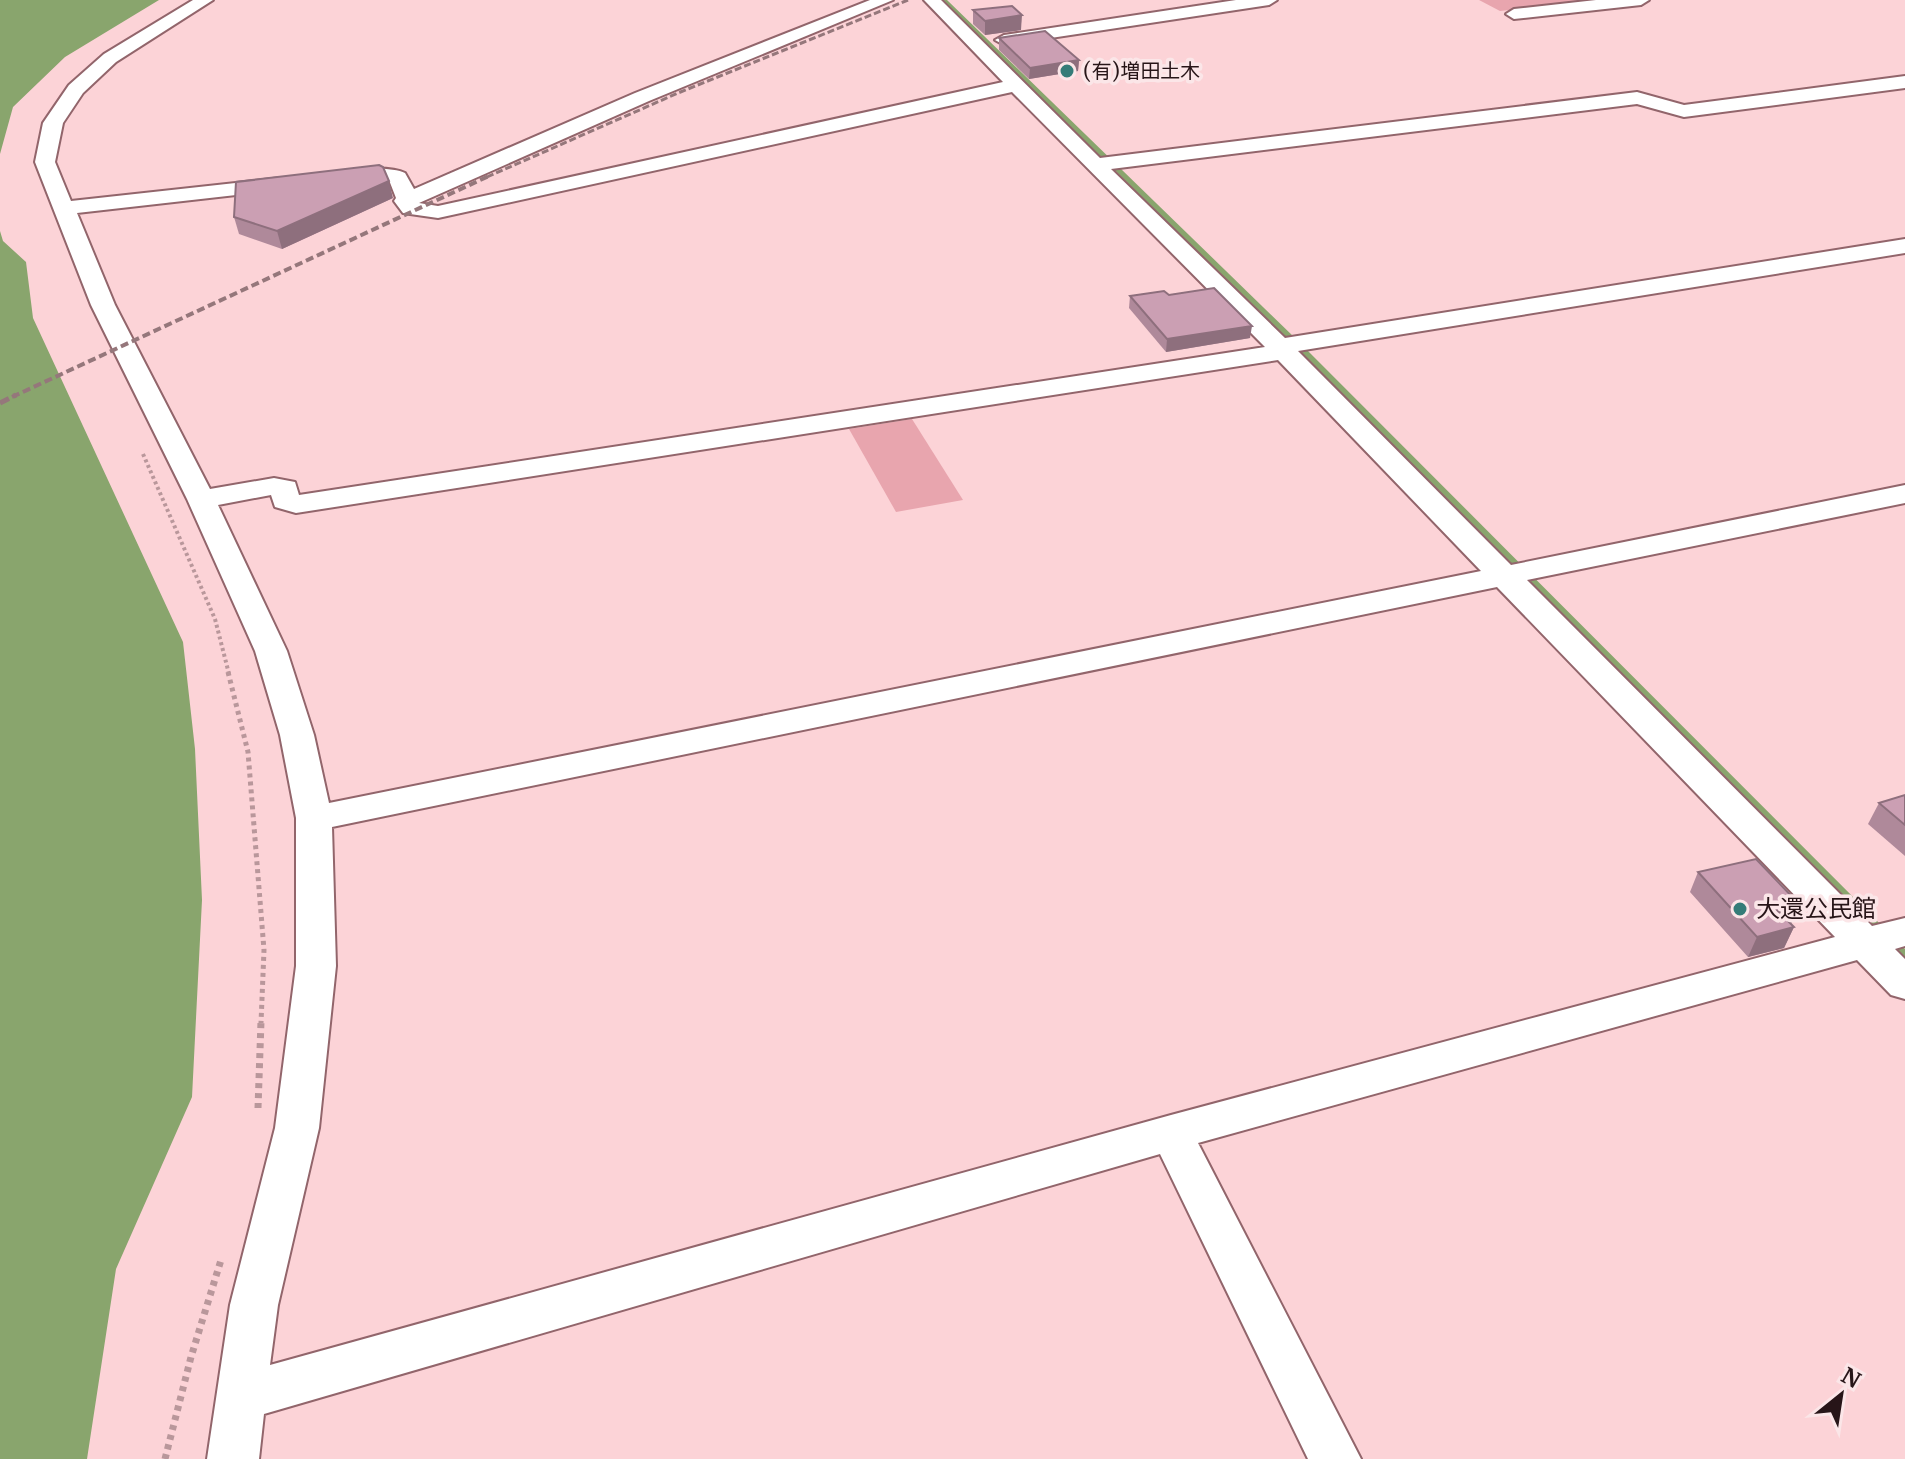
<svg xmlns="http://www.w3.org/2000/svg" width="1905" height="1459" font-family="Merriweather,'Noto Sans JP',serif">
	<rect width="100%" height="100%" fill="#fcd3d7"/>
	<g fill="#e8a5ae">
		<polygon points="1479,0 1606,0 1500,11"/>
		<polygon points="912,419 963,500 896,512 849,429"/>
	</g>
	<g fill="#89a56d">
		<polygon points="0,0 159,0 65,57 13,107 0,154"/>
		<polygon points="0,231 3,241 26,262 33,318 183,642 195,749 202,900 192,1097 116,1269 87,1459 0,1459"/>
	</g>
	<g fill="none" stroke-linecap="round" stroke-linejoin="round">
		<polygon fill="#89a56d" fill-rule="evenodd" points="942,0 947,0 1294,337 1905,949 1905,960 1901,959 1288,341"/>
		<g stroke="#92656b" stroke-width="4">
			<g id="street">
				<path d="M193 0H213L116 62 83 93 63 123 55 162 71 201 281 178 288 180 291 184 281 190 77 213 115 305 210 489 274 478 295 482 299 495 1265 347 1012 92 438 218 403 213 394 201 396 198 389 180 341 184 331 178C340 167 392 166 405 173L414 189 635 93 870 0H893L649 101 419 203 438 206 1003 82 924 0H941L1100 158 1637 92 1684 105 1905 76V88L1684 117 1637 104 1111 169 1285 338 1905 239V253L1298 351 1511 565 1905 485V503L1527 580 1872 926 1905 918V946L1895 949 1905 959V999L1891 995 1857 960 1198 1143 1361 1459H1308L1160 1154 264 1414 259 1459H207L230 1305 275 1128 296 966V818L280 735 255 651 187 499 91 305 35 162 43 123 69 85 104 54ZM1278 360 1481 571 329 803 314 735 287 651 218 505 271 495 275 507 296 513ZM1497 587 1835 937 1171 1115 270 1365 278 1305 319 1128 336 966 332 827Z"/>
				<polygon points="1236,0 1277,0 1269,5 1004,45 995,40 1004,35"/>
				<polygon points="1596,0 1649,0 1641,5 1514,19 1506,14 1514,9"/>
			</g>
		</g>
		<polyline stroke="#b9979b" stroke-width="4" stroke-dasharray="3 3" stroke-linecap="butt" points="143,454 215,619 229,674"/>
		<polyline stroke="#b9979b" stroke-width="5" stroke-dasharray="4 4" stroke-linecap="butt" points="228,672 248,752 264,950 261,1023"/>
		<g stroke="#b9979b" stroke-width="7" stroke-dasharray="5 5" stroke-linecap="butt">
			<polyline points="258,1108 261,1021"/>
			<polyline points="165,1459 191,1357 221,1260"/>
		</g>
		<use href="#street" fill="#fff" fill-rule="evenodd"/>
		<polyline stroke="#95777b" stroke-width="3" stroke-dasharray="7 3" stroke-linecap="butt" points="487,177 678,93 908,0"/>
		<polyline stroke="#95777b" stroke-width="4" stroke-dasharray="8 4" stroke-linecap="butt" points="12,397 491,175"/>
		<polyline stroke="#95777b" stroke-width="5" stroke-dasharray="10 5" stroke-linecap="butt" points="0,403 16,395"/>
	</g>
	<g fill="#af899a">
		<polygon points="973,10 1021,30 985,35 973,24"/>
		<polygon points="999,38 1079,60 1078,71 1029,79 999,50"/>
		<polygon points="393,198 282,249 239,234 234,217"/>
		<polygon points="1169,295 1250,338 1166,352 1129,308 1130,296"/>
		<polygon points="1905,795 1905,856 1868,824 1879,803"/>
		<polygon points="1698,872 1800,905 1791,924 1794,927 1784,948 1748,957 1690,892"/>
	</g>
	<g fill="#8e6f7d">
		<polygon points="1022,15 1021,30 985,35 985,21"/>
		<polygon points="1079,60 1078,71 1029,79 1030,68"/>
		<polygon points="389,181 393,198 282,249 277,231"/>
		<polygon points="1252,326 1250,338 1166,352 1167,339"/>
		<polygon points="1800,905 1790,925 1777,910"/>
		<polygon points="1794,927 1784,948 1748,957 1757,937"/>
	</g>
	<g fill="#cb9fb3" stroke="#8e6f7d" stroke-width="2">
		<polygon points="1012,6 1022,15 985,21 973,10"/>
		<polygon points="1045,31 1079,60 1030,68 999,38"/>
		<polygon points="379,165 383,167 389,181 277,231 234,217 236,182"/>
		<polygon points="1214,288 1252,326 1167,339 1130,296 1164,291 1169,295"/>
		<polygon points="1905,795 1905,825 1879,803"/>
		<polygon points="1756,859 1800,905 1777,910 1794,927 1757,937 1698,872"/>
	</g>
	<g fill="#347c78" stroke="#fbe6e8" stroke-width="3">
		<circle cx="1067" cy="71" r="8"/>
		<circle cx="1740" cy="909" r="8"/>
	</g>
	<g text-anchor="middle" stroke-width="7" stroke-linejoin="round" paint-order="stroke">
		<g font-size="20" fill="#271518" stroke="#fbe6e8" text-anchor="start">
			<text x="1083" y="78">(有)増田土木</text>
		</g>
		<g font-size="24" fill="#271518" stroke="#fbe6e8" text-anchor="start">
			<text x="1756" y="917">大還公民館</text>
		</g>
	</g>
	<g transform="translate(1841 1395) rotate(30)" stroke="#fbe6e8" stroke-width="6" paint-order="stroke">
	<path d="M0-6L14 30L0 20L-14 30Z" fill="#271518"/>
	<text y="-12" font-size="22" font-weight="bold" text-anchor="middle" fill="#271518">N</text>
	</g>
</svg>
